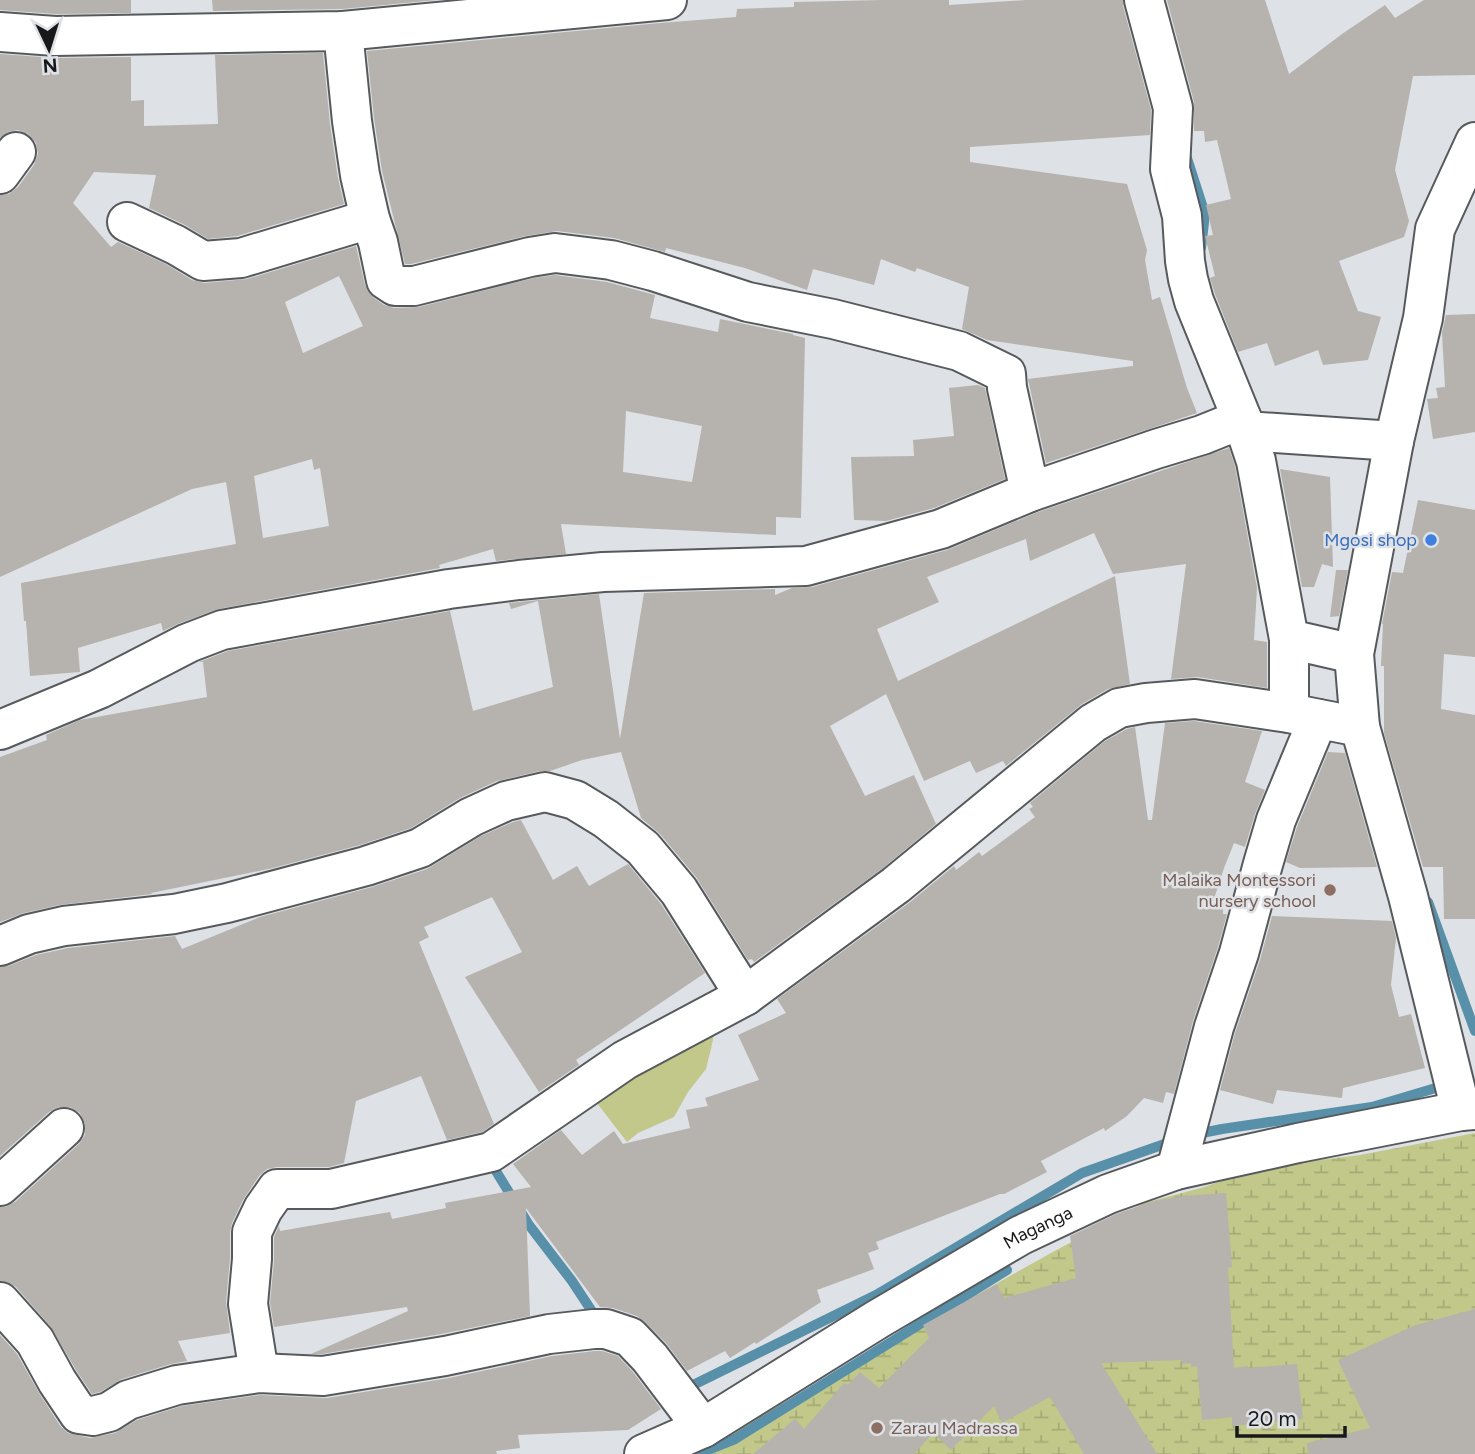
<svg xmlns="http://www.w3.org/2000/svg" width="1475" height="1454" font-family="Figtree,sans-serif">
	<defs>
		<pattern id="wetland-marsh" width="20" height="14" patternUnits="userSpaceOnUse" patternTransform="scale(1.75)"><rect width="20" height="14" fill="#c1c889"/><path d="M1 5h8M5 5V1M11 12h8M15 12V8" fill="none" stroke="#a5ab76"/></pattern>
	</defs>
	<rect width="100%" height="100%" fill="#dee1e5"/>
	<polygon fill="#c1c889" points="714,1019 713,1040 706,1069 688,1092 674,1117 638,1133 627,1142 590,1094"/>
	<polygon fill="url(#wetland-marsh)" points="1475,1133 1475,1454 685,1454 746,1424 1051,1253 1144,1203 1201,1188 1262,1167 1360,1155"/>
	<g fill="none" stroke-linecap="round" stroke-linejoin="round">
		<g stroke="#5790a8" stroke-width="10">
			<polyline points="1185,152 1205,214 1201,248"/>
			<polyline points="1428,902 1475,1031"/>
			<polyline points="1192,1135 1222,1129 1372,1107 1439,1087"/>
			<polyline points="497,1160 491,1163 529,1225 572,1281 595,1316 601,1319"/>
			<polyline points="683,1385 687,1388 876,1295 1082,1173 1176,1140"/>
			<polyline points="698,1454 735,1439 1007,1270"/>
		</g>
	</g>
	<g fill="#b6b2ae" fill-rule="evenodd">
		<polygon points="0,0 131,0 131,13 56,14 0,10"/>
		<polygon points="212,0 437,0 342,9 213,11"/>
		<polygon points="884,0 949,0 949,5 1026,0 1123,0 1123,6 1151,110 1150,135 970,147 970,162 1127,184 1147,250 1145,260 1152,300 1160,297 1187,388 1197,413 1046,463 1028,379 1133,366 1133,361 987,340 962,329 969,287 917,268 915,272 881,259 874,285 813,269 807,290 745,268 666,248 665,252 614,238 557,231 525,236 411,264 405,264 382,171 374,118 367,51 660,23 736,17 737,9 794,7 794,2"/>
		<polygon points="1167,0 1265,0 1289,74 1342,34 1385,5 1395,18 1424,0 1475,0 1475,75 1413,76 1395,170 1409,221 1404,237 1339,261 1358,311 1381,317 1368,360 1323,365 1318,350 1275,366 1267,343 1238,352 1215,294 1210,278 1215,276 1205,236 1213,235 1206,205 1231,199 1217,140 1205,142 1204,131 1194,131 1194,102"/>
		<path d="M323 53 330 124 338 178 344 204 237 236 208 239 185 225 149 208 156 175 94 172 73 203 111 247 118 242 166 264 192 280 204 283 247 279 356 246 365 285 374 298 384 305 394 308 419 307 534 278 555 275 607 282 655 295 650 318 718 332 720 319 793 334V335L805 338 801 518 776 517V535L561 524 566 554 496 561 493 549 439 565 440 568 218 609 180 623 163 631 161 623 78 648 80 672 30 676 26 621H24L21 583 236 544 226 482 192 489 0 577V195L9 194 18 187 34 165 38 154 36 143 28 134 18 130 8 132 0 138V54L55 58 131 57V101L144 100V126L218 124 215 55ZM339 276 363 326 303 353 285 302ZM626 411 702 426 692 482 623 472ZM312 459 314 470 320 468 329 526 263 538 254 476Z"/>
		<polygon points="1475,314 1475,432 1433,439 1427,399 1438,398 1436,388 1445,387 1442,333 1446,315"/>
		<polygon points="978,385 985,388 1005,479 934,508 886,521 854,520 851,457 914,456 913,440 954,436 949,388"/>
		<polygon points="1229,448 1235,466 1257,588 1254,640 1267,642 1267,688 1198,677 1171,679 1186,564 1113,574 1094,533 1030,561 1026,539 927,577 939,602 877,629 898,681 1115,576 1130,684 1108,689 1082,704 1006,766 1003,761 976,773 970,761 924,781 886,694 830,726 865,796 914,775 936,824 883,868 754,962 752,959 748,960 696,877 660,834 641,818 621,752 582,760 550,771 540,771 497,781 460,798 411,828 360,845 273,868 151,893 152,894 59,905 24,913 0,922 0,757 47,740 46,735 80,720 207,697 203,662 199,662 228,651 450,611 473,711 553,687 538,601 511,609 509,603 599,594 620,739 644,593 775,589 775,595 792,588 812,587 947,550 1038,512"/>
		<polygon points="1280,469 1330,477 1333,567 1322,564 1314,587 1302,587"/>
		<polygon points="1418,500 1475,510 1475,657 1444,654 1441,709 1475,715 1475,919 1444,919 1443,867 1423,867 1384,733 1384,666 1381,666 1383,624 1382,624 1392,572 1403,573"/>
		<polygon points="1336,570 1348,570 1339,616 1330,617"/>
		<polygon points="1194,721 1262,731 1245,782 1265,790 1255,814 1245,847 1234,843 1224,868 1214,899 1223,903 1223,914 1227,914 1218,947 1193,1021 1174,1094 1166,1092 1163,1103 1144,1098 1127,1116 1105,1131 1104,1128 1041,1161 1047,1172 1004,1194 1000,1194 876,1242 879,1249 868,1253 874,1269 817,1290 821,1302 756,1344 755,1342 730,1358 725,1351 687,1371 666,1343 645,1322 637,1316 613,1308 600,1307 526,1208 530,1316 441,1334 322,1354 311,1354 408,1311 407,1307 274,1327 270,1303 274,1261 274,1237 279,1226 280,1231 390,1212 392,1219 446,1208 445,1203 531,1187 513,1164 561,1130 582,1155 614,1131 623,1144 690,1128 686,1110 708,1106 705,1098 759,1080 738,1035 786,1013 777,999 909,903 954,866 956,870 979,852 982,856 1035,817 1029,809 1033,807 1030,803 1105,741 1127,729 1135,727 1148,820 1152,820 1165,723"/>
		<polygon points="1328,752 1345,753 1377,867 1300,868 1286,862 1297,827"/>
		<polygon points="521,820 553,880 577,866 589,886 628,864 661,904 705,973 576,1060 579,1065 539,1092 465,977 522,952 492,897 424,927 429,937 419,942 494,1124 482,1132 447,1140 421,1076 356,1101 344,1163 329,1167 277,1167 267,1169 259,1176 243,1200 232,1223 230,1232 230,1258 226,1302 230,1333 178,1341 187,1361 171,1364 122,1379 100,1392 92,1394 76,1370 51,1327 16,1287 7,1282 0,1281 0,1207 5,1207 15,1202 79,1144 85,1135 85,1124 80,1113 70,1107 59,1107 49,1112 0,1156 0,967 8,966 36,955 68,948 175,936 182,949 260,917 372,887 427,869 481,836 513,822"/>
		<polygon points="1272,916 1392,921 1396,938 1391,985 1399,1017 1411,1014 1425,1068 1343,1088 1342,1098 1277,1090 1273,1104 1220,1090 1235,1033 1260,960"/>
		<polygon points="1226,1193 1232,1267 1228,1268 1234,1368 1248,1366 1248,1368 1297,1364 1303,1419 1232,1426 1232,1417 1202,1420 1197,1366 1191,1367 1191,1363 1182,1364 1182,1360 1101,1363 1157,1454 1084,1454 1050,1397 1002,1423 994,1406 951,1450 933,1433 914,1454 753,1454 795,1419 804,1429 844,1383 848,1385 860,1372 879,1388 929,1338 923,1325 997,1284 1004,1298 1076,1278 1070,1236 1116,1214 1154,1201 1184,1196"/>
		<polygon points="1475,1309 1475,1454 1308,1454 1307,1443 1370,1428 1338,1360 1416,1325"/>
		<polygon points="0,1335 17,1354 39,1393 61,1427 68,1433 90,1438 115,1433 137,1420 182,1406 260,1395 327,1398 449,1378 552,1356 595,1351 602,1351 618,1356 633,1372 661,1409 628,1430 518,1435 520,1448 496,1451 497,1454 0,1454"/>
	</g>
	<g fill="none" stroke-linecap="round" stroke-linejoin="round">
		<g stroke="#575a5d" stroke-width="42">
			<g id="street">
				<polyline points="1144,0 1173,108 1170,169 1182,216 1185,261 1188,279 1194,301 1242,419 1256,461 1289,639 1354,654"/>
				<polyline points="343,31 352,121 360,175 370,219 378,242 386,280 395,286 414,286 530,257 555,253 611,260 653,271 748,302 833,319 959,351 1006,374 1007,388 1030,492"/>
				<polyline points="0,32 55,36 343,31 667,0"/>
				<polyline points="0,174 16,152"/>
				<polyline points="127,222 176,245 203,261 241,258 370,219"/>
				<polyline points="1246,431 1394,441"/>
				<polyline points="1289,639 1289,713"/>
				<polyline points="0,730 99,689 188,643 222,630 449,589 519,580 603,572 806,566 941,529 1030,492 1156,449 1202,435 1242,419"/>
				<polyline points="0,946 29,934 64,926 174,914 227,903 366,866 420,848 471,817 506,801 545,792 575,800 606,819 643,848 679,891 745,996"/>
				<polyline points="1461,1111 1408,896 1360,727 1354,654 1394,441 1423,318 1435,229 1475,142"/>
				<polyline points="1176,1170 1214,1027 1239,953 1263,864 1276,820 1318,719"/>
				<polyline points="0,1186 64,1128"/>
				<polyline points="0,1302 35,1341 57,1381 79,1414 93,1416 109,1412 128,1400 177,1385 259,1373 323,1376 445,1356 549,1334 594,1329 606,1329 630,1337 650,1358 703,1428"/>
				<polyline points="259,1373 248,1304 252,1259 252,1232 263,1209 277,1189 331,1189 491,1152 625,1060 745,996 896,885 1093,723 1119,708 1146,703 1195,699 1289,713 1360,727"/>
				<path id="s1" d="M644 1454 703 1428 878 1319 1021 1235 1108 1194 1176 1170 1298 1143 1461 1111 1475 1110"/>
			</g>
		</g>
		<use href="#street" stroke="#fff" stroke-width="38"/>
	</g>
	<circle fill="#3f7fe0" stroke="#dee1e5" stroke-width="2.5" cx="1431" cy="540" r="7"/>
	<g fill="#8d6e63" stroke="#dee1e5" stroke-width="2.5">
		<circle cx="1330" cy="890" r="7"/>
		<circle cx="877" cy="1428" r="7"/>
	</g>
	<g text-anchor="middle" stroke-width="5" stroke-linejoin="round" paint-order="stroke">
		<g font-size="18" fill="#366cbe" stroke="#dee1e5" text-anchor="end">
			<text x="1417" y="546">Mgosi shop</text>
		</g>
		<g font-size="18" fill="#785e54" stroke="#dee1e5" text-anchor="end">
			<text x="1316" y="886">Malaika Montessori<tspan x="1316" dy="21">nursery school</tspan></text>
			<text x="891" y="1434" text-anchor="start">Zarau Madrassa</text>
		</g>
		<g font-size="18" fill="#171819" stroke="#dee1e5">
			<text dy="6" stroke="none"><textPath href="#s1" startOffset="455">Maganga</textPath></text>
		</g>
	</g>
	<g transform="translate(49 49) rotate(176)" stroke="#dee1e5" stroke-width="5" paint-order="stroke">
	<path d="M0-5L12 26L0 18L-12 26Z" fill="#171819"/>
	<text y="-10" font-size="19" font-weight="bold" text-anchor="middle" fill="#171819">N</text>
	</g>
	<path d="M1237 1426v10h108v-10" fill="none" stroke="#171819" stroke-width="3.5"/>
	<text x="1248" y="1426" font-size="21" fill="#171819" stroke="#dee1e5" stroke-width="5" paint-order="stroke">20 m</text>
</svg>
